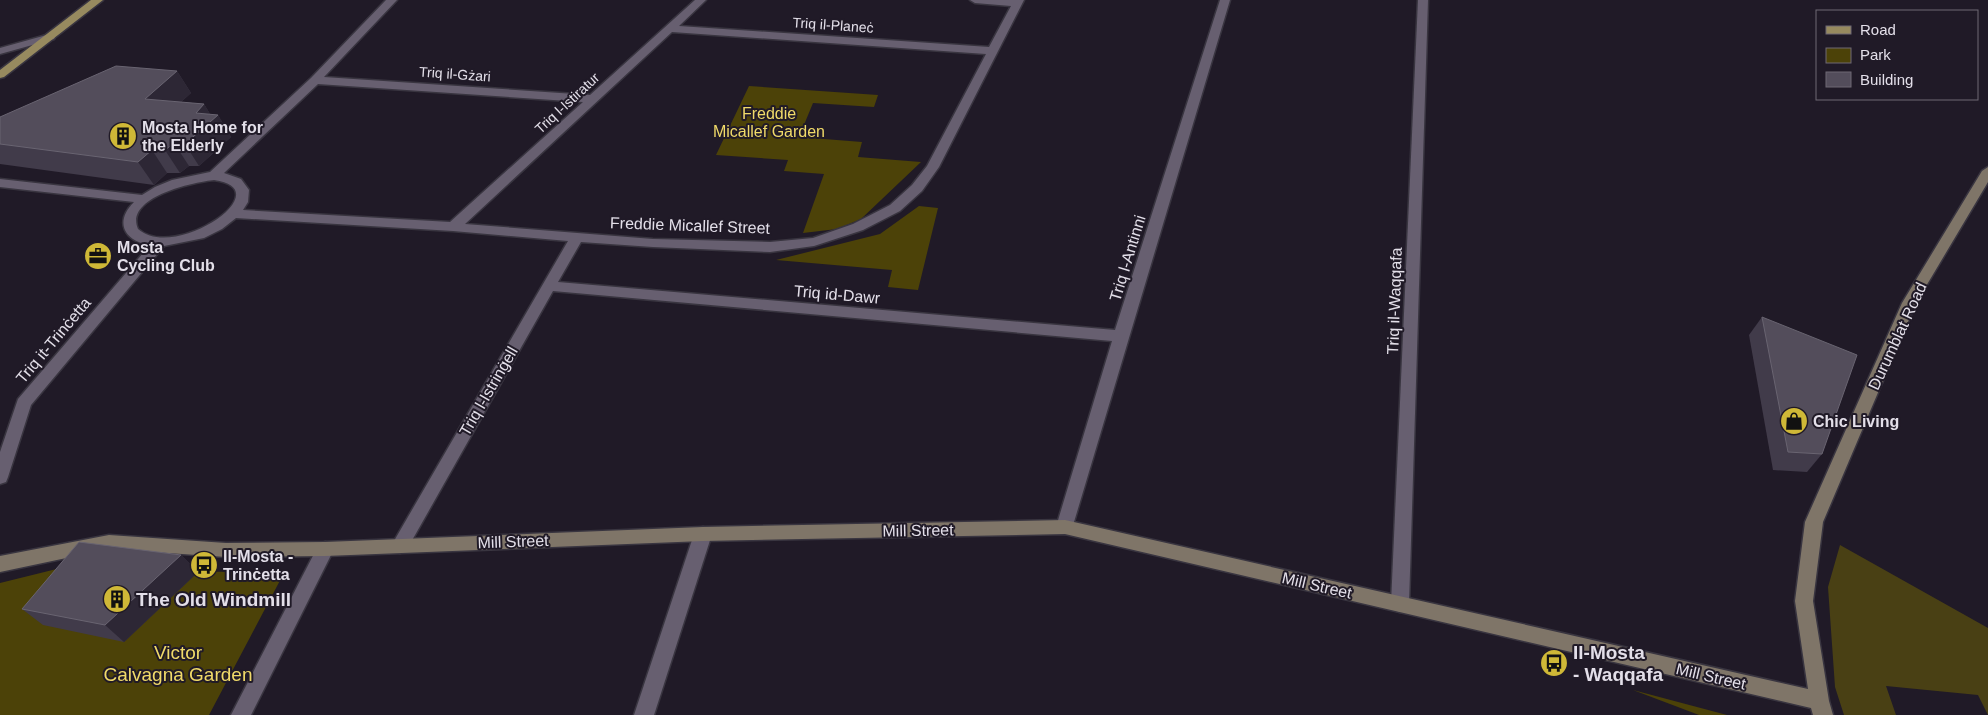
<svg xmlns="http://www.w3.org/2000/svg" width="1988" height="715" font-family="Arial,sans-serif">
	<rect width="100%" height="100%" fill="#201a27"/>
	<g fill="#4c4208">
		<polygon points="749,86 878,95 874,107 813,103 799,137 862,142 858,157 921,162 861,219 837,229 803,233 824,174 784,171 788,160 716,155"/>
		<polygon points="919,206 938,208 918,290 888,287 892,270 776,260 880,234"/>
		<polygon points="97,559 124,642 198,572 285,571 209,715 0,715 0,583"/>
		<polygon points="1633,690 1727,715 1699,715"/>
	</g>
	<polygon fill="#494014" points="1840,545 1988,628 1988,715 1978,695 1886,686 1896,715 1844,715 1835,687 1828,587"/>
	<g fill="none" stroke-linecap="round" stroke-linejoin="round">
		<g stroke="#393540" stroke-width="3">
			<g id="street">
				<path d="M386 0H397L324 77 590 95 695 0H706L679 26 989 47 1011 6 975 3 970 0H1024L939 167 922 191 900 211 863 230 814 246 770 252 653 247 581 242 558 282 1115 330 1220 0H1230L1071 532 1065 534 1059 532 1056 527 1112 341 553 291 406 551 400 553 394 551 391 546 394 541 568 241 453 231 236 218 222 229 204 238 164 246 31 405 8 477 6 482 0 484V452L18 399 150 245C124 241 114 222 134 202L0 187V179L142 195 155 187 172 180 210 172 311 78ZM672 32 986 54 927 166 912 185 890 205 853 224 813 238 770 242 653 239 465 224ZM318 84 583 102 450 222 243 210 248 202 249 190 241 179 224 173ZM214 180C282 189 175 262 138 229 124 197 194 182 214 180Z"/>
				<polygon points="1418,0 1428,0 1409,604 1406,610 1400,612 1394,610 1391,604"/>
				<polygon points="50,34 55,37 54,39 0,54 0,48"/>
				<polygon points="703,527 709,529 712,534 654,715 634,715 694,534 697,529"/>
				<polygon points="325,542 331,544 334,549 251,715 231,715 319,544"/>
			</g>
		</g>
		<g stroke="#393540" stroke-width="3">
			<polygon id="secondary" points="1988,167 1988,182 1916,303 1823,522 1813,601 1829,701 1833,715 1813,715 1811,708 1065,534 703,541 325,556 226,557 109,549 0,572 0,556 109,535 226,543 325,542 703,527 1065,520 1808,689 1795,601 1805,522 1902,303 1982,171"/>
		</g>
		<g stroke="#393540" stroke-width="3">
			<polygon id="primary" points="91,0 103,0 4,77 0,78 0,70"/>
		</g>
		<use href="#street" fill="#675f70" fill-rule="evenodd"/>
		<use href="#secondary" fill="#7f7568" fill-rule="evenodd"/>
		<use href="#primary" fill="#978a5f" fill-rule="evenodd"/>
	</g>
	<g fill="#413b4a">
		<polygon points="177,71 191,93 181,102 204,104 210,114 218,115 231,137 199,166 189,166 180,173 167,173 154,185 0,164 0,117"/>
		<polygon points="1762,317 1822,454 1807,472 1773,470 1749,335"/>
		<polygon points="181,555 198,572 124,642 43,625 22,609"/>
	</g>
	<g fill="#2d2735">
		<polygon points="177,71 191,93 160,121 145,99"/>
		<polygon points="204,104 213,119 218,115 231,137 199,166 185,144 196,113"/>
		<polygon points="174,143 189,166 180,173 165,150"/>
		<polygon points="152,150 167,173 154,185 138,162"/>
		<polygon points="181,555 198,572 124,642 105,625"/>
	</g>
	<g fill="#534d5b" stroke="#696471">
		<polygon points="116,66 177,71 145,99 204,104 196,113 218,115 185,144 174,143 165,150 152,150 138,162 0,144 0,117"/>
		<polygon points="1762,317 1857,355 1822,454 1788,452"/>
		<polygon points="79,542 181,555 105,625 22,609"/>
	</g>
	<defs>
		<g id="building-disc" transform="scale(1.4375)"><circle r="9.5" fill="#cfb837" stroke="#201a27"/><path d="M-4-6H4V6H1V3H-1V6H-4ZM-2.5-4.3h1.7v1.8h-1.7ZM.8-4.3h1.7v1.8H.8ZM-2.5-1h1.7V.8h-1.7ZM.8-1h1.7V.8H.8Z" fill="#111"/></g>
		<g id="office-disc" transform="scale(1.4375)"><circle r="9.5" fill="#cfb837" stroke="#201a27"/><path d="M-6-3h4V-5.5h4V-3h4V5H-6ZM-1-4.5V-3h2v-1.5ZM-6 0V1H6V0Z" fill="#111"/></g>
		<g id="shop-disc" transform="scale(1.4375)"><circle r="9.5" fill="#cfb837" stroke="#201a27"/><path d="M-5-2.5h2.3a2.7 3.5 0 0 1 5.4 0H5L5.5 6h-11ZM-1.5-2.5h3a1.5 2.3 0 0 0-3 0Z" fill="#111"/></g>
		<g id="bus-disc" transform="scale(1.4375)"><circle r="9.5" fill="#cfb837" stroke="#201a27"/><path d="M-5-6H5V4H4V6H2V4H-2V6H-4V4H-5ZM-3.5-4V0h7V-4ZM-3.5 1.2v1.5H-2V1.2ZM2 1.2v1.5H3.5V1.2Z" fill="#111"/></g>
	</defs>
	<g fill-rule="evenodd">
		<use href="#building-disc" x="123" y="136"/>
		<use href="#office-disc" x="98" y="256"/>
		<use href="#shop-disc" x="1794" y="421"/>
		<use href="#bus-disc" x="204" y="565"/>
		<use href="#building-disc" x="117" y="599"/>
		<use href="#bus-disc" x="1554" y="663"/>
	</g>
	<g text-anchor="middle" stroke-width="4" stroke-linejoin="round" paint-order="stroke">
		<g font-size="14" fill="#e3dfe9" stroke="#201a27">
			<text transform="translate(833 25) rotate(4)" y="5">Triq il-Planeċ</text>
			<text transform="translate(455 74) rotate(4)" y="5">Triq il-Gżari</text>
			<text transform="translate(567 103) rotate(-43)" y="5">Triq l-Istiratur</text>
		</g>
		<g font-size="16" fill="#f0da69" stroke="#201a27">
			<text x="769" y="119">Freddie<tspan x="769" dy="18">Micallef Garden</tspan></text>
		</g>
		<g font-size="16" font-weight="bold" fill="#e3dfe9" stroke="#201a27" text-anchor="start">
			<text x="142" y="133">Mosta Home for<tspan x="142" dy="18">the Elderly</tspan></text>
			<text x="117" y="253">Mosta<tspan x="117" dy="18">Cycling Club</tspan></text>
			<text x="1813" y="427">Chic Living</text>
			<text x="223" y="562">Il-Mosta -<tspan x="223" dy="18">Trinċetta</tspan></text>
		</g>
		<g font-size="16" fill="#e3dfe9" stroke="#201a27">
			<text transform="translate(690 225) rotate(2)" y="6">Freddie Micallef Street</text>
			<text transform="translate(1127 258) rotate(-73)" y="6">Triq l-Antinni</text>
			<text transform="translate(837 294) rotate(5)" y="6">Triq id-Dawr</text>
			<text transform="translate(1394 301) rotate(-88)" y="6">Triq il-Waqqafa</text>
			<text transform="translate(1897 336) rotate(-65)" y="6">Durumblat Road</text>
			<text transform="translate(53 340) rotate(-50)" y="6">Triq it-Trinċetta</text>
			<text transform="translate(488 391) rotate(-60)" y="6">Triq l-Istrinġell</text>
			<text transform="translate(918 530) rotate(-1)" y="6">Mill Street</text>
			<text transform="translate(513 541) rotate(-2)" y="6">Mill Street</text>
			<text transform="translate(1317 585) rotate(13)" y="6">Mill Street</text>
			<text transform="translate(1711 676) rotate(13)" y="6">Mill Street</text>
		</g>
		<g font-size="19" font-weight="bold" fill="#e3dfe9" stroke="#201a27" text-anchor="start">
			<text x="136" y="606">The Old Windmill</text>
			<text x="1573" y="659">Il-Mosta<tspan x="1573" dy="22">- Waqqafa</tspan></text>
		</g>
		<g font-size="19" fill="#f0da69" stroke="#201a27">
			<text x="178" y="659">Victor<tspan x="178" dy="22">Calvagna Garden</tspan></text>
		</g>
	</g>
	<rect x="1816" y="10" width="162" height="90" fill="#201a27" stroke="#6e6975"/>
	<rect x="1826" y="26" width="25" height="8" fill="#978a5f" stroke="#6e6975"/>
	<text x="1860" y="35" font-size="15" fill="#e3dfe9">Road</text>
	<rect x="1826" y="48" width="25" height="15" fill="#4c4208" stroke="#6e6975"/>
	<text x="1860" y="60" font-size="15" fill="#e3dfe9">Park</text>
	<rect x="1826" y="72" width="25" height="15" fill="#534d5b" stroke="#6e6975"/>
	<text x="1860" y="85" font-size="15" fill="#e3dfe9">Building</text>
</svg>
